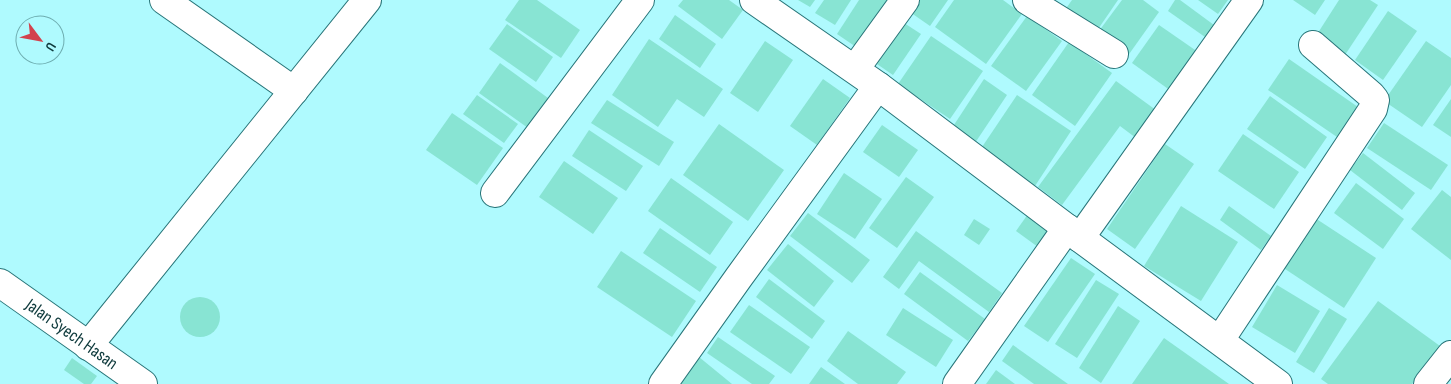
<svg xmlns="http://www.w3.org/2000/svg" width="1451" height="384" font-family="'Sofia Sans Condensed',sans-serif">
	<rect width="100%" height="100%" fill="#affafe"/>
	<g fill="#88e4d3">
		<polygon points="519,0 537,0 580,30 561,58 505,20"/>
		<polygon points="683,0 729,0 743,10 722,39 678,6"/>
		<polygon points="798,0 815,0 810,7"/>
		<polygon points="824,0 851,0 835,25 815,13"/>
		<polygon points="859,0 892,0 859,49 837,34"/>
		<polygon points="914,0 948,0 930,26 907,10"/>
		<polygon points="954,0 1003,0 1022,14 986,64 935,27"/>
		<polygon points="1072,0 1118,0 1092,38 1060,17"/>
		<polygon points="1122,0 1143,0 1159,12 1127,57 1096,35"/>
		<polygon points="1175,0 1180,0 1214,25 1205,37 1168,11"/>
		<polygon points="1198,0 1228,0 1218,14"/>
		<polygon points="1293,0 1325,0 1315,15"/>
		<polygon points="1339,0 1370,0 1378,5 1343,58 1314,39"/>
		<polygon points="1388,11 1417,31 1383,80 1355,60"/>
		<polygon points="675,15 716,44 700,68 659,39"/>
		<polygon points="1027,16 1062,41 1026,91 991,66"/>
		<polygon points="901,21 921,34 893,75 874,62"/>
		<polygon points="507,24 553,57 536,82 489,49"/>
		<polygon points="1159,25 1198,52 1171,91 1132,63"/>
		<polygon points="931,36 983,71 950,119 898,84"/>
		<polygon points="649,39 723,89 704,117 677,99 658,127 612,95"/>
		<polygon points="765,41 793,60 758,112 730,93"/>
		<polygon points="1426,41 1451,58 1451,85 1422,127 1384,101"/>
		<polygon points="1069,42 1112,73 1075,126 1032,95"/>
		<polygon points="1289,59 1358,107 1337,137 1268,90"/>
		<polygon points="500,63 548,98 528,128 479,93"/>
		<polygon points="823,79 850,98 817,145 790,126"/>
		<polygon points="984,79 1007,95 975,143 952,128"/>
		<polygon points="1116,81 1160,113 1140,141 1120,126 1062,205 1038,187"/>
		<polygon points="477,95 518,124 504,143 463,114"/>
		<polygon points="1017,95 1071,131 1035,186 980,150"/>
		<polygon points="1270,96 1327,137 1305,169 1247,129"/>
		<polygon points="1451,99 1451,137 1433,125"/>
		<polygon points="607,100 674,142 659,166 591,123"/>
		<polygon points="452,113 503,148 477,185 426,150"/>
		<polygon points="1384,123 1448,165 1431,190 1367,148"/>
		<polygon points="719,124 784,170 748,221 683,175"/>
		<polygon points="882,125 918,150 899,177 863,152"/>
		<polygon points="589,130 643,166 626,191 572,156"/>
		<polygon points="1243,134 1299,172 1274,209 1218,171"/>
		<polygon points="1165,144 1194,164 1135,249 1107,229"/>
		<polygon points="1363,153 1415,193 1402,210 1350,170"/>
		<polygon points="564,161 618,198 593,234 539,197"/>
		<polygon points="844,173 882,199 855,239 817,214"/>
		<polygon points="906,177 934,197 897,248 869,228"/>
		<polygon points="671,178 733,222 710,255 648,211"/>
		<polygon points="1356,183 1404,219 1383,249 1334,213"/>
		<polygon points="1442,190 1451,197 1451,260 1411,229"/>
		<polygon points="1181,206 1238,242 1201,301 1144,266"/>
		<polygon points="1229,206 1271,236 1261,250 1220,220"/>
		<polygon points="808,213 870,260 852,283 790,236"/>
		<polygon points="1028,214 1050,230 1038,247 1016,231"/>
		<polygon points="1315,218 1376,258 1344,308 1282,267"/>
		<polygon points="974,219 990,229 979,245 964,235"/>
		<polygon points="660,228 717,267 700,292 643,253"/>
		<polygon points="916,231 1002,293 989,312 919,261 899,289 883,277"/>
		<polygon points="788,244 834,281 814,307 767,270"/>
		<polygon points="621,251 696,301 672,337 597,287"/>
		<polygon points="1071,258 1095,274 1048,342 1024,326"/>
		<polygon points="920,272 985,319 968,341 904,294"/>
		<polygon points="769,279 825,321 812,339 756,297"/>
		<polygon points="1096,280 1119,294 1077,358 1055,344"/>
		<polygon points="1277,285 1320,311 1295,353 1252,327"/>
		<circle cx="200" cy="317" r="20"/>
		<polygon points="1378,301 1440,346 1412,384 1328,384 1321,379"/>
		<polygon points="749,305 810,347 791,374 730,332"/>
		<polygon points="1118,306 1140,321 1101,383 1079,368"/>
		<polygon points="903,308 953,340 936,367 886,335"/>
		<polygon points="1329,308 1347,319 1314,373 1296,362"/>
		<polygon points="848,331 906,372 897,384 858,384 827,361"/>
		<polygon points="718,337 775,376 769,384 752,384 707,353"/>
		<polygon points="1164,338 1229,384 1132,384"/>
		<polygon points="1013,345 1068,384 1034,384 1002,361"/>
		<polygon points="699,357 732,384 681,384 678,381"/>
		<polygon points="72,358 97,376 91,384 84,384 64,370"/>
		<polygon points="821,367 845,384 809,384"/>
		<polygon points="996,370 1015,384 986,384"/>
	</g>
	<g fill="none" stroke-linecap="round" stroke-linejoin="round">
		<g stroke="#287579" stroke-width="30">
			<g id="minor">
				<polyline points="164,0 294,91"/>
				<polyline points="754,0 878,86 1080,238 1278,384"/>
				<polyline points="1027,0 1114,54"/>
				<polyline points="855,69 905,0"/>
				<polyline points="495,193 640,0"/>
				<polyline points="1080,238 1249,0"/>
				<path id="s1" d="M0 283 143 384"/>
				<polyline points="1220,340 1373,109 1375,100 1371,95 1313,45"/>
				<polyline points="88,346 367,0"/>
				<polyline points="663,384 739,277 878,86"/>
				<polyline points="957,384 1067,228"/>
				<polyline points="1428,384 1451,355"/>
			</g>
		</g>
		<use href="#minor" stroke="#fff" stroke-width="28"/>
	</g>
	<g text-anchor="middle" stroke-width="4" stroke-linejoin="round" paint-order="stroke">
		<g font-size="18" fill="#0d393b" stroke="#affafe">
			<text dy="6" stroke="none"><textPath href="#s1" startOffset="88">Jalan Syech Hasan</textPath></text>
		</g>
	</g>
	<g transform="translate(40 40) rotate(122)"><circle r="24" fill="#affafe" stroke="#6eadb0"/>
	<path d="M0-4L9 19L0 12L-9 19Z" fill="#d2424d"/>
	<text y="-8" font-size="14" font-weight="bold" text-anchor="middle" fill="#0d393b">U</text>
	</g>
</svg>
